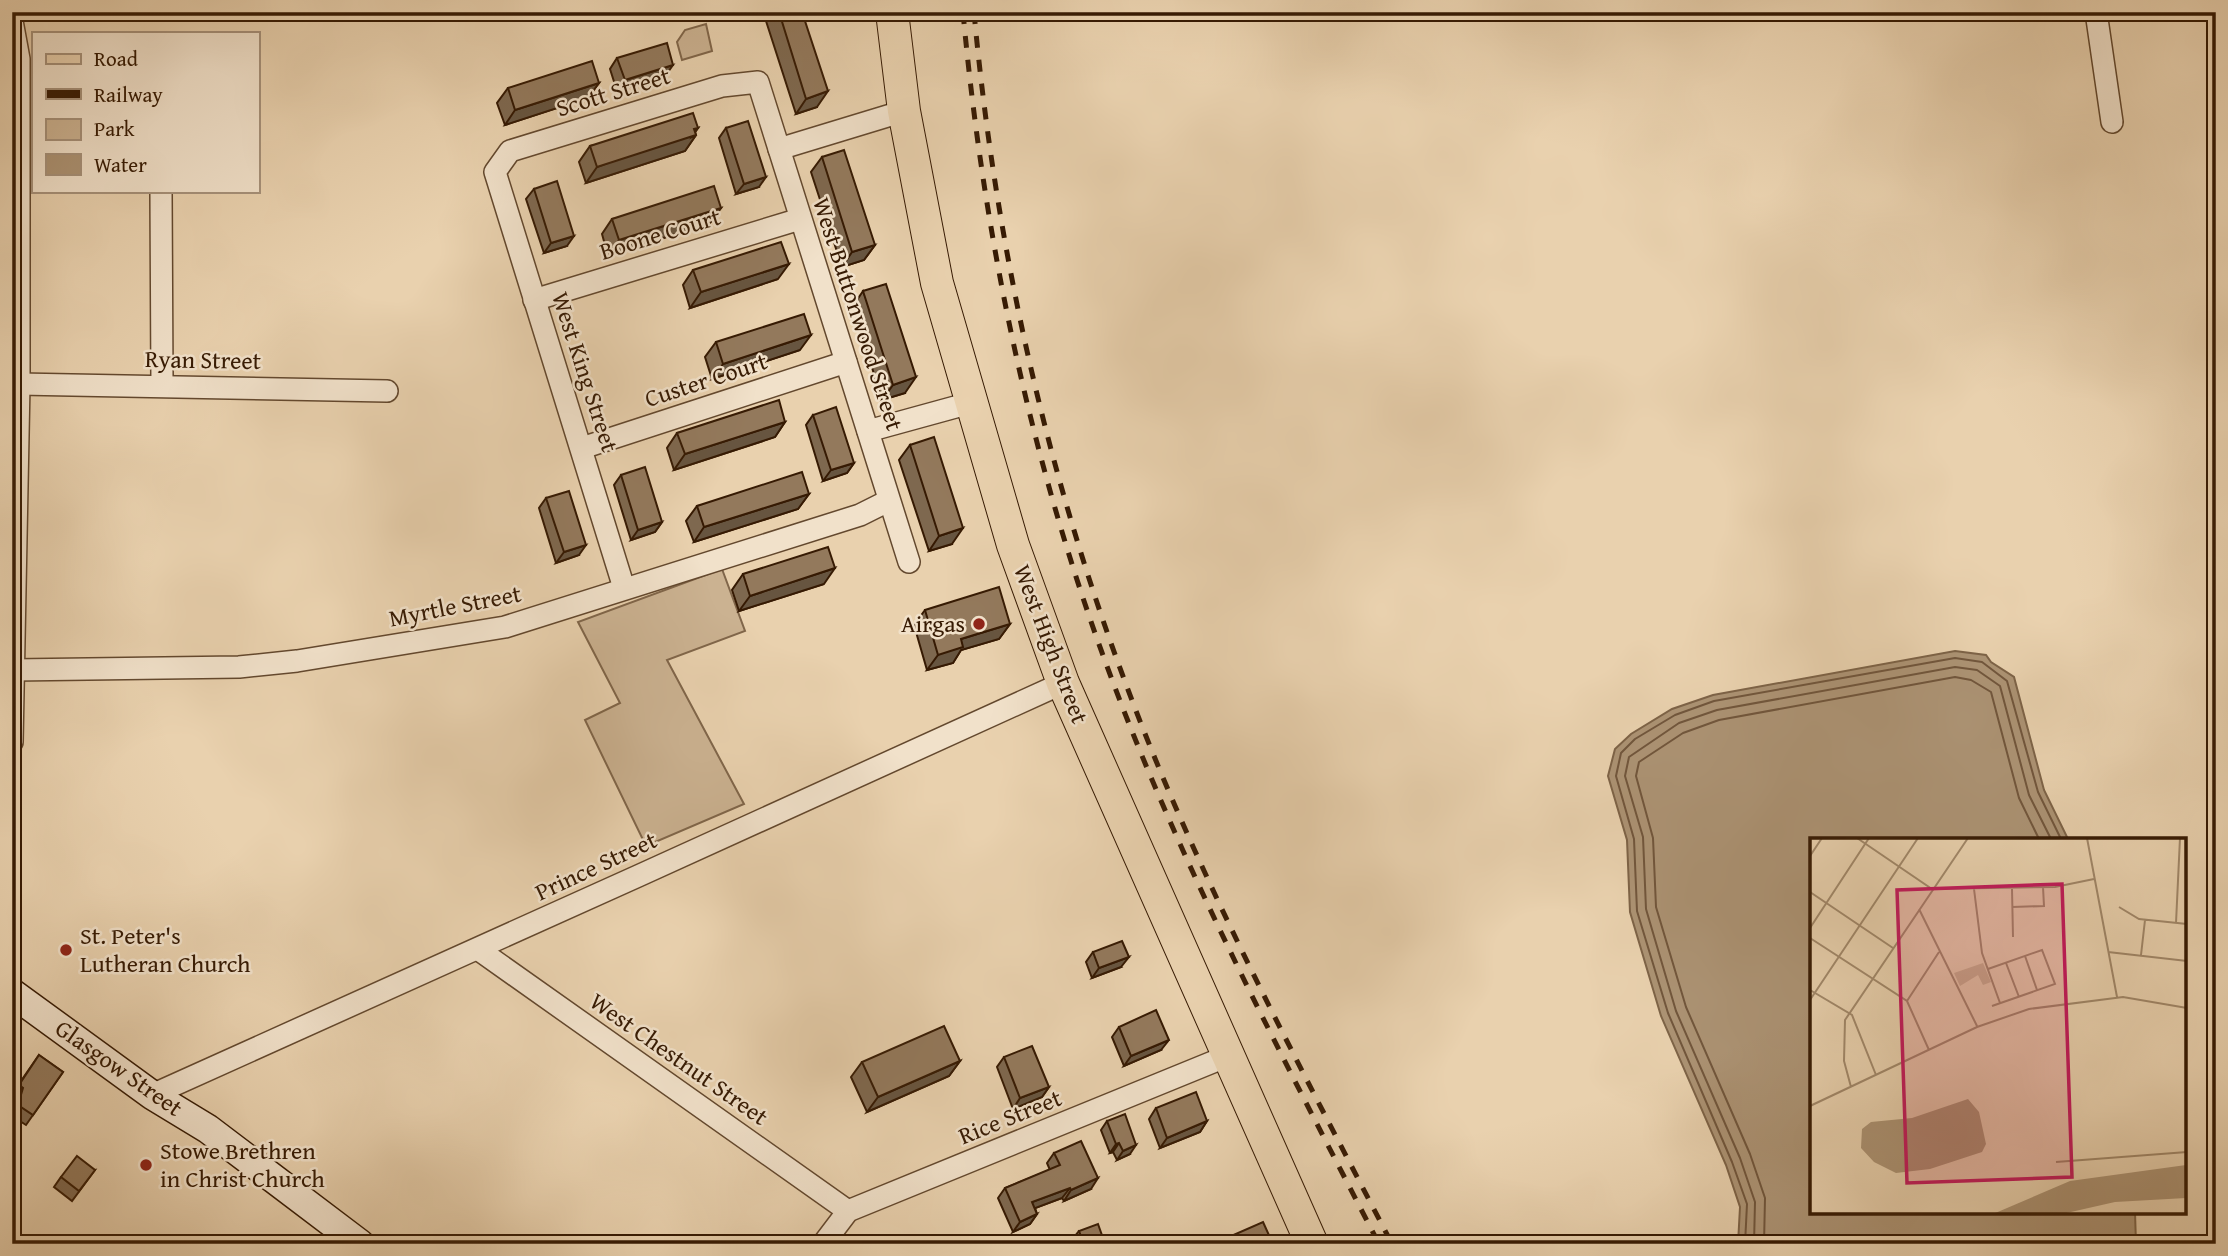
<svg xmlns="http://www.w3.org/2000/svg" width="2228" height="1256" font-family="'Gentium Book Plus',serif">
	<rect width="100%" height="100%" fill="#e9d1ae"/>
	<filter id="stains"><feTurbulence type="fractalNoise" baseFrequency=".00286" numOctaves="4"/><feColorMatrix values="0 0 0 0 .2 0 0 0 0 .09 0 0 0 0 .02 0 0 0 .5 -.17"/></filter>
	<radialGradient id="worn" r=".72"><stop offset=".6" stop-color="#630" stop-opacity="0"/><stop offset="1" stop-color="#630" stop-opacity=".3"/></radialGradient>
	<g fill="#cbb291" stroke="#80664a" stroke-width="2">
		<polygon points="706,24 712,51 682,60 677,42 685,30"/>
		<polygon points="722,569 745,631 667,660 744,804 646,846 585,720 620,703 578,622"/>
	</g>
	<polygon fill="#ac9374" stroke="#7d6347" stroke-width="2" points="1955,651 1986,655 1991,662 2014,677 2044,790 2068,839 1812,839 1812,1212 2135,1212 2136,1244 1738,1244 1740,1207 1726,1165 1661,1016 1630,912 1627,840 1608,776 1615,749 1631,734 1672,709 1713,695"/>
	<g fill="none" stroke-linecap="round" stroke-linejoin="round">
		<g stroke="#71563c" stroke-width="2">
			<polyline points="1745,1244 1747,1204 1732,1162 1668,1013 1637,911 1634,839 1616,776 1621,753 1635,739 1675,715 1714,701 1955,658 1982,662 2007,681 2038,792 2061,839"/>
			<polyline points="1754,1244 1755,1202 1740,1158 1676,1011 1646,909 1643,837 1625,776 1629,757 1679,723 1717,710 1955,667 1977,670 2000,686 2029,795 2051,839"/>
			<polyline points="1764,1244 1765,1198 1750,1154 1686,1007 1656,907 1653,838 1636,776 1639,762 1683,733 1719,720 1955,677 1971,680 1991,692 2019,798 2039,839"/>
		</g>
		<g stroke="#63482e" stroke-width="24">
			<g id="street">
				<polyline points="2096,12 2112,122"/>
				<polyline points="12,21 19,59 19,384 12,742"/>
				<polyline points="779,149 904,111"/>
				<polyline points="161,191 162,384"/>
				<polyline points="534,300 800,219"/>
				<polyline points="19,384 387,391"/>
				<polyline points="868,431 970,403"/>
				<polyline points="582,448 846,362"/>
				<polyline points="624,588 495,172 510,151 722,86 758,82 909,562"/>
				<polyline points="13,670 239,667 297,661 505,627 860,515 888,501"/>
				<polyline points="479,950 848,1211"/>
				<path d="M152 1095C457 960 759 820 1063 683"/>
				<polyline points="823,1244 848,1211 1230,1055"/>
			</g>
		</g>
		<g stroke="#361a03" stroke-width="31">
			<polyline id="secondary" points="12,993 152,1095 208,1129 360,1244"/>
		</g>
		<g stroke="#361a03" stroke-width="34">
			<polyline id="primary" points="892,12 904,111 937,283 1013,545 1063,683 1312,1244"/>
		</g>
		<use href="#street" stroke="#f1e1ca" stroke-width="21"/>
		<use href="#secondary" stroke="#f1e1ca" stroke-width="28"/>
		<use href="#primary" stroke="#e9d1ae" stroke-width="32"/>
		<g stroke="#361a03" stroke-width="5" stroke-dasharray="12 12" stroke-linecap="butt">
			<path d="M963 12C984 241 1032 469 1114 685 1187 878 1284 1060 1379 1244"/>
			<path d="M974 12C995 240 1044 464 1124 679 1196 874 1296 1059 1392 1244"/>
		</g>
	</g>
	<g fill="#7e684f" stroke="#361a03" stroke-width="2">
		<polygon points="772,12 802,12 817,107 796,114 766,21"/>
		<polygon points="617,58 666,75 617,91 610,69"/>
		<polygon points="599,83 588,98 505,125 497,103 508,88"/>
		<polygon points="698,128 695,132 696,135 685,151 586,183 579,162 590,146"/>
		<polygon points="726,128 759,187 736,194 719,138"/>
		<polygon points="822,157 875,245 864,260 842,267 811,172"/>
		<polygon points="534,189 567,246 544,253 526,199"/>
		<polygon points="721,208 710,223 608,256 602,234 612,219"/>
		<polygon points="693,270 778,279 690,308 683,285"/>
		<polygon points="863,291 905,393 882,400 853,306"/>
		<polygon points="716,342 800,350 712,379 705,357"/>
		<polygon points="813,415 854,463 847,473 823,481 806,425"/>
		<polygon points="785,422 775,437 674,470 667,448 677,433"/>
		<polygon points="910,445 952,544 929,551 899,460"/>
		<polygon points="621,475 662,522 655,532 631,540 614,485"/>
		<polygon points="809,494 798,509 694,542 686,521 697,506"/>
		<polygon points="546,498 579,555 556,563 539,508"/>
		<polygon points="743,574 824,584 739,611 732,590"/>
		<polygon points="925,610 1010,624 999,639 961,650 953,663 927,670 914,625"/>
		<polygon points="1093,952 1121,967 1092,978 1086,962"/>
		<polygon points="1119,1027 1161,1050 1124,1066 1112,1037"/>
		<polygon points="39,1055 63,1072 26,1125 12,1116 12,1110 16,1099 12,1096 12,1094"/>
		<polygon points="1004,1057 1049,1087 1042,1097 1013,1109 997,1067"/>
		<polygon points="960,1061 949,1076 867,1112 851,1077 862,1062"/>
		<polygon points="1156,1108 1207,1121 1200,1132 1160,1148 1149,1119"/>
		<polygon points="1107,1121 1130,1154 1117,1160 1113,1152 1110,1153 1101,1130"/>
		<polygon points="1054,1153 1091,1189 1064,1201 1062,1198 1035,1208 1037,1214 1030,1224 1013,1232 998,1198 1005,1188 1050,1170 1047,1163"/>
		<polygon points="95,1170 72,1201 54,1187 61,1177"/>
		<polygon points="1079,1231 1102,1244 1078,1244 1075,1236"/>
	</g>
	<g fill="#675540" stroke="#361a03" stroke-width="2">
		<polygon points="673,65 666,75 617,91 625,80"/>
		<polygon points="599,83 588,98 505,125 515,110"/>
		<polygon points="828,91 817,107 796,114 806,99"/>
		<polygon points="698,128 692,137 696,135 685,151 586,183 597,167"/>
		<polygon points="766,177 759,187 736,194 744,184"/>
		<polygon points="721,208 710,223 608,256 619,240"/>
		<polygon points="574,236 567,246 544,253 551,243"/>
		<polygon points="875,245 864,260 842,267 852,252"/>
		<polygon points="789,264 778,279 690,308 701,292"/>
		<polygon points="811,335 800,350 712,379 723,364"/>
		<polygon points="916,377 905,393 882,400 893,385"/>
		<polygon points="785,422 775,437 674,470 685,454"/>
		<polygon points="854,463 847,473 823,481 831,470"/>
		<polygon points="809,494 798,509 694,542 704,527"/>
		<polygon points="662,522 655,532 631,540 638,530"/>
		<polygon points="963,528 952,544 929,551 939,536"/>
		<polygon points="586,545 579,555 556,563 564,552"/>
		<polygon points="835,568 824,584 739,611 750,596"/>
		<polygon points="1010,624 999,639 961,650 953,663 927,670 938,655 961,639"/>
		<polygon points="1129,957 1121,967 1092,978 1099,968"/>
		<polygon points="1169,1040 1161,1050 1124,1066 1131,1056"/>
		<polygon points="960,1061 949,1076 867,1112 878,1097"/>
		<polygon points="1049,1087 1042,1097 1013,1109 1020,1098"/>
		<polygon points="1207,1121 1200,1132 1160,1148 1167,1138"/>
		<polygon points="1119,1143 1113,1152 1110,1153 1116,1144"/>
		<polygon points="1136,1145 1130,1154 1117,1160 1123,1151"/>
		<polygon points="1098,1178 1091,1189 1064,1201 1071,1190"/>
		<polygon points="1070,1188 1062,1198 1025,1212 1032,1202"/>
		<polygon points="1037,1214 1030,1224 1013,1232 1020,1222"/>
	</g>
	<g fill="#93795c" stroke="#361a03" stroke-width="2">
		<polygon points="779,12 802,12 828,91 806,99"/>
		<polygon points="667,43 673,65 625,80 617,58"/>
		<polygon points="592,61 599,83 515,110 508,88"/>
		<polygon points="693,113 698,128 694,129 696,135 597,167 590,146"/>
		<polygon points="748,121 766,177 744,184 726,128"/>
		<polygon points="844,150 875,245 852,252 822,157"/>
		<polygon points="557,181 574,236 551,243 534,189"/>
		<polygon points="714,186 721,208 619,240 612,219"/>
		<polygon points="781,242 789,264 701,292 693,270"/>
		<polygon points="886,284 916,377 893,385 863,291"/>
		<polygon points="804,314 811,335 723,364 716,342"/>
		<polygon points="779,400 785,422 685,454 677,433"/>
		<polygon points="836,407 854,463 831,470 813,415"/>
		<polygon points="934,437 963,528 939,536 910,445"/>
		<polygon points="645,467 662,522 638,530 621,475"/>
		<polygon points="802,472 809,494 704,527 697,506"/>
		<polygon points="569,491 586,545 564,552 546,498"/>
		<polygon points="828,547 835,568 750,596 743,574"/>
		<polygon points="999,587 1010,624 961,639 963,647 938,655 925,610"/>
		<polygon points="1122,941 1129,957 1099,968 1093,952"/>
		<polygon points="1156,1010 1169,1040 1131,1056 1119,1027"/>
		<polygon points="944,1026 960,1061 878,1097 862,1062"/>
		<polygon points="1032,1046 1049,1087 1020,1098 1004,1057"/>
		<polygon points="39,1055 63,1072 33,1115 18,1105 23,1088 19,1085"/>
		<polygon points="1196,1092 1207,1121 1167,1138 1156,1108"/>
		<polygon points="1125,1114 1136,1145 1123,1151 1119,1143 1116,1144 1107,1121"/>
		<polygon points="1081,1141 1098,1178 1071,1190 1070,1188 1032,1202 1037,1214 1020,1222 1005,1188 1060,1165 1054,1153"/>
		<polygon points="77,1156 95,1170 79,1191 61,1177"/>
		<polygon points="1263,1222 1273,1244 1213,1244"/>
		<polygon points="1098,1224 1104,1241 1096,1244 1084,1244 1079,1231"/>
	</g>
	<g fill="#8f2418" stroke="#f1e1ca" stroke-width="2.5">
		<circle cx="979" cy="624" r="7"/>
		<circle cx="66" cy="950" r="7"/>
		<circle cx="146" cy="1165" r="7"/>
	</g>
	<g text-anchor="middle" stroke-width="5" stroke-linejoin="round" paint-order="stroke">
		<g font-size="24" fill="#361a03" stroke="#f1e1ca">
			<text transform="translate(613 92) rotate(-17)" y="8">Scott Street</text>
			<text transform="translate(660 234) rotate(-17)" y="8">Boone Court</text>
			<text transform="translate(858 314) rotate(72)" y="8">West Buttonwood Street</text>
			<text transform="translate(203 360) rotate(1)" y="8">Ryan Street</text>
			<text transform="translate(585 372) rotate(72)" y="8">West King Street</text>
			<text transform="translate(706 380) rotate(-18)" y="8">Custer Court</text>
			<text transform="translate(455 606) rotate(-11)" y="8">Myrtle Street</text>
			<text transform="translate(1051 644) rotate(69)" y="8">West High Street</text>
			<text transform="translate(596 866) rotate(-25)" y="8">Prince Street</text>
			<text transform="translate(679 1059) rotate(35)" y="8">West Chestnut Street</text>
			<text transform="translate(119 1068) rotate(35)" y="8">Glasgow Street</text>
			<text transform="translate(1010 1117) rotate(-22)" y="8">Rice Street</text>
		</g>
		<g font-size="24" fill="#361a03" stroke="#f1e1ca" text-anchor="start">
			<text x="965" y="632" text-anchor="end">Airgas</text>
			<text x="80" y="944">St. Peter's<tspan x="80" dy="28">Lutheran Church</tspan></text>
			<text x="160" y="1159">Stowe Brethren<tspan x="160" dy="28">in Christ Church</tspan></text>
		</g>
	</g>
	<g transform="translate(1810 838)">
		<rect width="376" height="376" fill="#e9d1ae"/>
		<path d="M173 125 181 144 173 147 168 137 150 148 144 135Z" fill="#cbb291"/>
		<path d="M158 261 169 274 176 306 172 314 120 331 86 335 64 324 51 310 52 291 61 284 102 280ZM376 327V360L305 364 252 376H183L260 343Z" fill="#ac9374"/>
		<path fill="none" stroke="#a1886a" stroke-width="2" d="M47 0 122 51 245 49 284 41M277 0 307 159M0 18 12 0M164 51 172 115 190 165M202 51 203 99M0 54 83 110M202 69 234 68 233 49M309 69 329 81 377 86M109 71 167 188M366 85 370 0M0 90 59 0M0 100 97 163 119 212M298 114 377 123M331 117 335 82M215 118 227 152M196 125 209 159M178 131 232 112 245 146 182 168M0 152 42 177 66 237M0 162 108 0M97 163 129 114M41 249 34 223 35 182 158 0M0 268 167 189 219 171 313 159 377 170M246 324 377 314"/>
		<path fill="#c2185b" fill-opacity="0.15" stroke="#c2185b" stroke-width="3.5" d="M252 46 262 339 97 345 87 52Z"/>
		<rect width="376" height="376" fill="none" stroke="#361a03" stroke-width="3.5"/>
	</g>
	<rect width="2228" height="1256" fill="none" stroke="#e9d1ae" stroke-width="42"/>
	<rect x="14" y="14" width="2200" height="1228" fill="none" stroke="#361a03" stroke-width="3.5"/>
	<rect x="21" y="21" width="2186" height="1214" fill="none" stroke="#361a03" stroke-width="2"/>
	<rect x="32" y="32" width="228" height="161" fill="#f1e1ca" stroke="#a6917a" stroke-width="2"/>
	<rect x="46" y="54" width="35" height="10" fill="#e9d1ae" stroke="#a6917a" stroke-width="2"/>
	<text x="94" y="66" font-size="21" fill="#361a03">Road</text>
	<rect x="46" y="89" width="35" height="10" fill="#361a03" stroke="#a6917a" stroke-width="2"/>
	<text x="94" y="102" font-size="21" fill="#361a03">Railway</text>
	<rect x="46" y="119" width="35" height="21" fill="#cbb291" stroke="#a6917a" stroke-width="2"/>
	<text x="94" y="136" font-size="21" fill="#361a03">Park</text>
	<rect x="46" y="154" width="35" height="21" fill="#ac9374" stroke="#a6917a" stroke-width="2"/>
	<text x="94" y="172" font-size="21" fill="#361a03">Water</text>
	<rect width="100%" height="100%" filter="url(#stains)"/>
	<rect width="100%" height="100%" fill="url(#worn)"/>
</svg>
